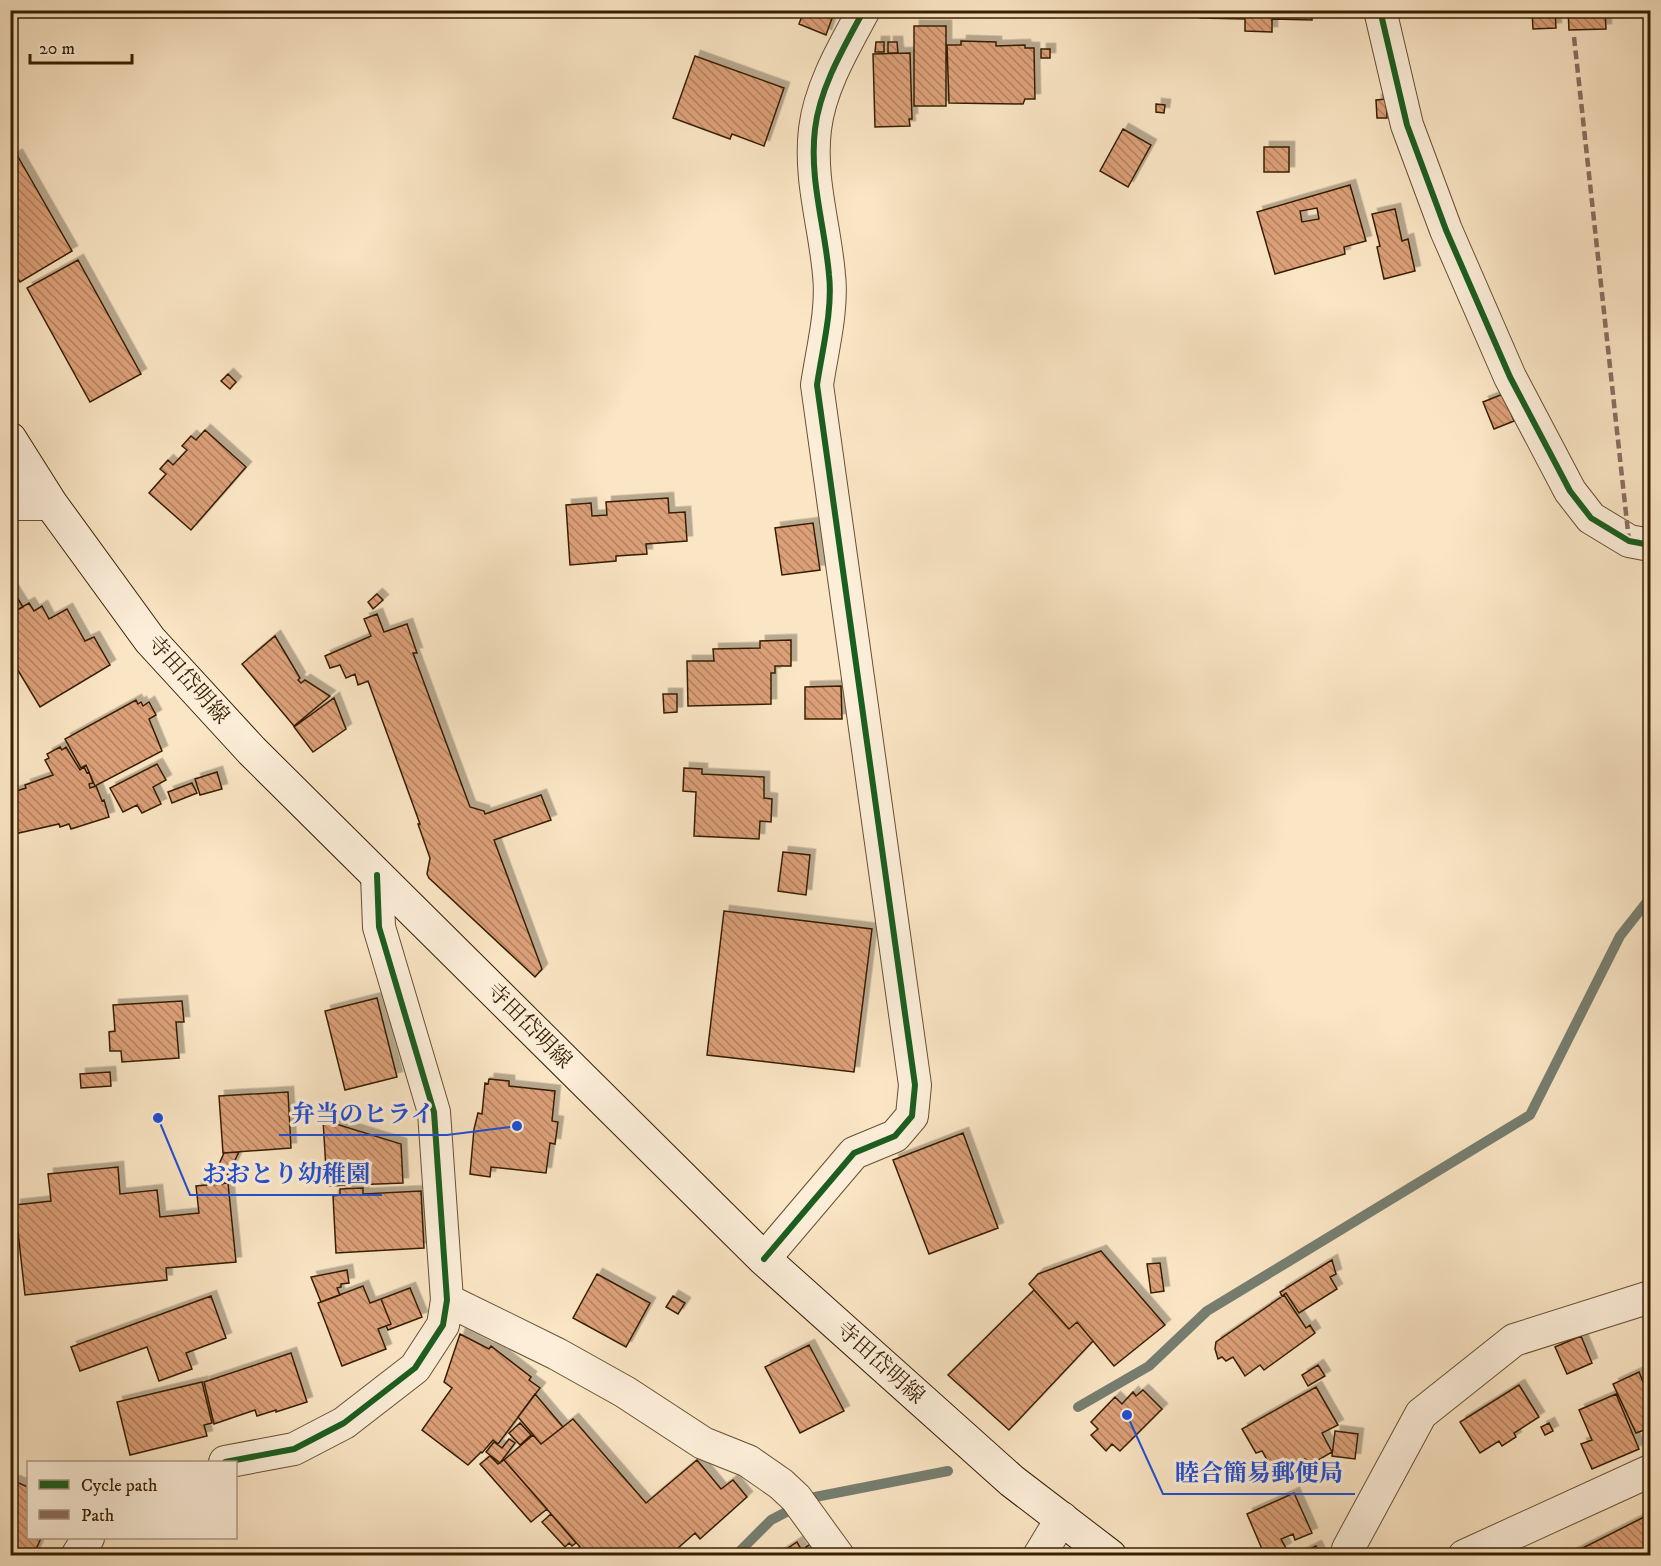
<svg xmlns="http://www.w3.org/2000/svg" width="1661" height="1566" font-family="'IM FELL DW Pica','Noto Serif JP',serif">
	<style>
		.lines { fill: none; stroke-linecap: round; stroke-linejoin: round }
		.stream { stroke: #767e70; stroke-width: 10 }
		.building { fill: url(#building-back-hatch); stroke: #371f00; stroke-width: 1.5; fill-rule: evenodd; filter: url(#shadow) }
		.street-casing { stroke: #685031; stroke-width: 34 }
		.secondary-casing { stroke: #371f00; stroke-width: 35 }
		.street { stroke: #fceed9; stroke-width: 32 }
		.secondary { stroke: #fceed9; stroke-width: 33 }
		.quiet { stroke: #8d6e63; stroke-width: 4.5; stroke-dasharray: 9 4.5; stroke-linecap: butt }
		.cycleway-casing { stroke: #fceed9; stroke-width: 10 }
		.cycleway { stroke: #1b5e20; stroke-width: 6 }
		.labels { text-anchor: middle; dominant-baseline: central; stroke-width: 6; stroke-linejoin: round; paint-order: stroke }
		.street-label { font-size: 22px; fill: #371f00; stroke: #fceed9 }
		.leader { fill: none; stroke: #1d4ed8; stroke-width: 2 }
		.callout-dot { fill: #1d4ed8; stroke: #fceed9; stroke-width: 2 }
		.callout-label { font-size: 24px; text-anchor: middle; font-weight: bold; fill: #1d4ed8; stroke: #fceed9; stroke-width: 6; stroke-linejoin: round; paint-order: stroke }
	</style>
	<defs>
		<pattern id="building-back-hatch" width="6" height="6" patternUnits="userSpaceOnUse" patternTransform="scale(1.5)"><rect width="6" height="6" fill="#dca079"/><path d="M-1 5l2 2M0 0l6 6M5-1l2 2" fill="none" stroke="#b38261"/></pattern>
		<filter id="shadow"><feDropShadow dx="5.5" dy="-5.5" stdDeviation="0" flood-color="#0004"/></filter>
	</defs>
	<rect width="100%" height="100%" fill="#fae5c4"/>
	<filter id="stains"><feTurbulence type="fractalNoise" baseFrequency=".00333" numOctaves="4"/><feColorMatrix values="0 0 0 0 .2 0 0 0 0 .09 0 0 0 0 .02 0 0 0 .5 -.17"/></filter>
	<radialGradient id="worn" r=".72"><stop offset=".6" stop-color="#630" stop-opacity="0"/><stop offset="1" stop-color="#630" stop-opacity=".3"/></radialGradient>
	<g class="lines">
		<path class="stream" d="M1078,1407L1149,1366L1207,1311L1530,1115L1620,936L1650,898
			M735,1556L771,1520L815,1497L948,1471"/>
	</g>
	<path class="building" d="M804,10H835L826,35L799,24Z
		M1200,10H1312V20L1272,19V32L1245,31V19L1200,18Z
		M1555,10L1556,28L1533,29L1532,11Z
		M1568,10H1605L1606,29L1569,30Z
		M914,26H946V106H914Z
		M961,41L996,42V46L1025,45V48H1034L1035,99H1025L1023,104L949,103L947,45H961Z
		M876,42H884V52H875Z
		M888,42H897L898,53H888Z
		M1041,49H1050V58H1041Z
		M910,53L912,119H909L910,126L875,127L873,54Z
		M695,56L784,88L764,146L732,134L730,139L673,118Z
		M1386,99L1387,118H1377L1376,100Z
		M1156,104L1165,105L1164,113L1156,112Z
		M1123,129L1151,145L1128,187L1100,171Z
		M1264,147H1289V172H1264Z
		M17,155L72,251L20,282L10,266V158Z
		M1350,185L1366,241L1344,247L1345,254L1275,274L1257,212ZM1317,208L1319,219L1302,222L1300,211Z
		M1395,209L1402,241L1408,239L1415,271L1384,279L1377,247L1380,246L1372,214Z
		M78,260L141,374L90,402L27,288Z
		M228,374L236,382L230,389L221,381Z
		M1503,394L1514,421L1494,429L1483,402Z
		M205,430L246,467L191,530L149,493L166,474L160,469L168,460L173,465L187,450L182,446L191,436L196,440Z
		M668,498L669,513L685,512L687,541L646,544L647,554L616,556V561L570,565L566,505L591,503L592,516L607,515L606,502Z
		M813,523L820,570L782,575L775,528Z
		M10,586L23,607L10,614Z
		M377,594L383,600L373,609L368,602Z
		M29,603L34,611L42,606L49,619L67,609L85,641L94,637L110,665L40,707L10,657V614Z
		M377,614L384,632L407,624L417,653H413L470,807L484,811L485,814L541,795L551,820L494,840L542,969L535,977L429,878L427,874L430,858L418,824H420L368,681L358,685L355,674L346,678L340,665L330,668L325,656L371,636L364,619Z
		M275,636L300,678L298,680L301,683L305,680L330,696L294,726L242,664Z
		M791,640V666H775V673H771V704L688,706L687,661H714L713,649L760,648V641Z
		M841,686L842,719H805V687Z
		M663,694H677V712L664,713Z
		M334,698L346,729L313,752L294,727Z
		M136,700L138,704L141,702L143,706L149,702L156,715L149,719L162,751L95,786L86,765L81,768L65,739Z
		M60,747L62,750L66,747L80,770L84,767L87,773L89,772L93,783L89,784L90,788L96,786L102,801L104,800L109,817L71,829L69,824L60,827L59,824L10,835V816L16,815L10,793L26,788L25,785L53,775L45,760L49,758L47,754Z
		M157,764L166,780L153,787L161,804L142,813L137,805L123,812L110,788Z
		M684,768L702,769V774L764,777V798L772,799L771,822L760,821L759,839L694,836L696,792L683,791Z
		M217,772L222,789L200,795L195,779Z
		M192,783L197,793L172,803L168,792Z
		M783,852L810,855L806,895L778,891Z
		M724,911L872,929L854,1072L707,1055Z
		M377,998L397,1077L345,1090L325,1011Z
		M182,1001L184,1022H176L179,1058L122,1062L121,1051H110L109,1032L115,1031L113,1005Z
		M110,1072L111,1086L81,1088L80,1074Z
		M489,1079L509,1081V1086L555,1091L552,1121L558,1122L555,1144L550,1143L546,1173L491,1167L490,1177L470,1174L474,1129L478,1113L482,1114L485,1083L488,1084Z
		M288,1092L291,1148L223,1153L219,1096Z
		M323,1120L401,1144L403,1183L327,1186Z
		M963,1133L998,1228L929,1254L893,1160Z
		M239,1152L223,1184L210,1185L224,1153Z
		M118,1167L120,1194L157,1190L160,1217L199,1213L196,1186L228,1183L236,1262L166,1268L167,1280L25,1295L15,1205L51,1201L48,1174Z
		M363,1188V1194L421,1191L424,1248L336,1253L333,1196L340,1195V1189Z
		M1101,1251L1165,1325L1114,1366L1077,1322L1069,1329L1029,1284L1038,1274Z
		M1332,1260L1336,1274L1330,1277L1337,1289L1299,1313L1286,1293L1282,1296L1280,1292Z
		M1160,1263L1164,1291L1151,1293L1147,1264Z
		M347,1270L349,1283L341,1284V1287L337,1288L340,1295L321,1302L311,1277Z
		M597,1274L650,1303L626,1347L573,1318Z
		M363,1286L370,1303L381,1299L391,1324L378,1329L386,1349L342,1366L318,1303Z
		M410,1288L422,1317L388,1330L386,1326L391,1324L381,1299Z
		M1034,1290L1069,1329L1077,1322L1093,1341L1009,1430L948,1375Z
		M1284,1295L1306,1328L1310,1325L1315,1333L1264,1370L1260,1365L1245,1376L1233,1357L1226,1361L1222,1357L1218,1359L1215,1349L1216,1342Z
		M211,1296L226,1338L186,1353L192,1369L159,1381L147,1347L80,1371L71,1347Z
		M673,1296L685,1303L678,1314L666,1307Z
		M460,1334L489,1349L491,1346L531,1377L529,1380L540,1388L498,1444L493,1440L482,1453L481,1452L468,1465L422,1430L452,1388L444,1382Z
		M1581,1336L1592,1363L1567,1374L1555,1347Z
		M809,1345L844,1411L800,1433L765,1367Z
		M291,1353L307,1402L276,1412V1410L257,1416L255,1410L214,1424L204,1382Z
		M1318,1365L1325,1376L1308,1386L1302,1375Z
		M1639,1372L1650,1398V1428L1636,1433L1613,1384Z
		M202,1382L212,1423L204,1425L207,1436L130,1455L117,1402Z
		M1519,1385L1539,1417L1514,1433L1516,1437L1502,1446L1499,1441L1480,1453L1460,1422Z
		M1316,1387L1338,1425L1322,1433L1332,1452L1310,1465L1305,1459L1276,1476L1262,1451L1256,1453L1242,1429Z
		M1143,1390L1162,1409L1120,1451L1112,1444L1106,1451L1091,1435L1098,1429L1091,1422L1115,1397L1122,1404L1133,1392L1136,1396Z
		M535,1394L563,1427L541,1444L518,1417Z
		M1616,1394L1639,1449L1592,1469L1581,1444L1592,1440L1579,1410Z
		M573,1419L646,1503L697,1460L721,1489L733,1480L747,1497L700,1539L695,1533L669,1556H570L580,1547L504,1460L533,1435L541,1444Z
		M520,1423L531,1435L520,1445L509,1433Z
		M1549,1423L1553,1431L1545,1435L1541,1427Z
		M1335,1431L1358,1434L1355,1459L1332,1456Z
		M509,1439L515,1443L500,1463L486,1452L494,1442L502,1448Z
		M490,1456L498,1464L504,1460L547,1509L531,1522L480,1464Z
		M14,1481L28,1487V1538H41L33,1556H10V1488Z
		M1294,1493L1312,1533L1295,1540L1293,1534L1281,1539L1286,1548L1271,1556H1265L1247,1514Z
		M551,1514L576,1543L572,1546L569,1543L565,1547L542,1522Z
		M1650,1514V1556H1567Z
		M815,1541L821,1552L816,1556H811L806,1547Z
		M797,1542L805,1556H776Z
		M1316,1546L1321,1556H1296Z"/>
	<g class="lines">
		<defs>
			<path id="street" d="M1380,10L1407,125L1446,230L1510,377L1570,491L1591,518L1629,541L1650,545
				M10,494L18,504H51
				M764,1259L854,1153L895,1136L912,1116L915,1085L817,385C822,351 833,309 829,275C825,226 809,180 815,129C820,87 844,47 864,10
				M447,1300L557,1354L625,1392L703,1443L748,1461L781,1484L796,1498L838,1556
				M225,1462L294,1449L344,1423L415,1368L443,1325L447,1300L434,1112L379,927L377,875
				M77,1556L88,1538
				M1039,1556L1062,1518
				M1347,1556L1348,1549L1421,1414L1514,1340L1650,1297
				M1464,1556L1650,1471"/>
			<path id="secondary" d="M10,439L51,504L150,640L252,751L764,1259L1012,1481L1110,1556"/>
		</defs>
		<use href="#street" class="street-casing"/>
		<use href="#secondary" class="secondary-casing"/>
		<use href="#street" class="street"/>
		<use href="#secondary" class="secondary"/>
		<path class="quiet" d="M1574,37L1629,541"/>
		<defs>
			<path id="cycleway" d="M1380,10L1407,125L1446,230L1510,377L1570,491L1591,518L1629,541L1650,545
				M764,1259L854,1153L895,1136L912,1116L915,1085L817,385C822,351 833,309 829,275C825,226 809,180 815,129C820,87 844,47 864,10
				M225,1462L294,1449L344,1423L415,1368L443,1325L447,1300L434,1112L379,927L377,875"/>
		</defs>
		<use href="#cycleway" class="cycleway-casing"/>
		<use href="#cycleway" class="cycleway"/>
	</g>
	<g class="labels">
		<g class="street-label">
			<text transform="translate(188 680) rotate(48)">寺田岱明線</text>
			<text transform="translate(529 1026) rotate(45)">寺田岱明線</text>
			<text transform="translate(880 1363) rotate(42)">寺田岱明線</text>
		</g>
	</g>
	<path class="leader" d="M517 1126L447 1135H279M158 1118L190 1195H382M1127 1415L1163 1494H1355"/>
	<g class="callout-dot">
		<circle cx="517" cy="1126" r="6"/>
		<circle cx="158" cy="1118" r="6"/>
		<circle cx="1127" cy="1415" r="6"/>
	</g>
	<g class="callout-label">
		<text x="363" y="1122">弁当のヒライ</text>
		<text x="286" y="1182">おおとり幼稚園</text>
		<text x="1259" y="1481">睦合簡易郵便局</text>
	</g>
	<rect width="1661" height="1566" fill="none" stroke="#fae5c4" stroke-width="36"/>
	<rect x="12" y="12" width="1637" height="1542" fill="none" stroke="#371f00" stroke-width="3"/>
	<rect x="18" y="18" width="1625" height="1530" fill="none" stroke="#371f00" stroke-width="1.5"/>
	<rect x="27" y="1461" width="210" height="78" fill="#fceed9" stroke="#ad9b82" stroke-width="1.5"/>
	<rect x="39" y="1480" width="30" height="9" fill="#1b5e20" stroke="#ad9b82" stroke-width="1.5"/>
	<text x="81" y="1491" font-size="18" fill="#371f00">Cycle path</text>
	<rect x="39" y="1510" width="30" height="9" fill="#8d6e63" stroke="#ad9b82" stroke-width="1.5"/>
	<text x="81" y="1521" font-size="18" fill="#371f00">Path</text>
	<path d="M30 54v9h102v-9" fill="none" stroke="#371f00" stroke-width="3"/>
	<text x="39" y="54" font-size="18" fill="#371f00" stroke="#fceed9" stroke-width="4.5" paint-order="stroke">20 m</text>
	<rect width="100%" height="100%" filter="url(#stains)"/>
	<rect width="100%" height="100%" fill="url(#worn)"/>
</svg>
